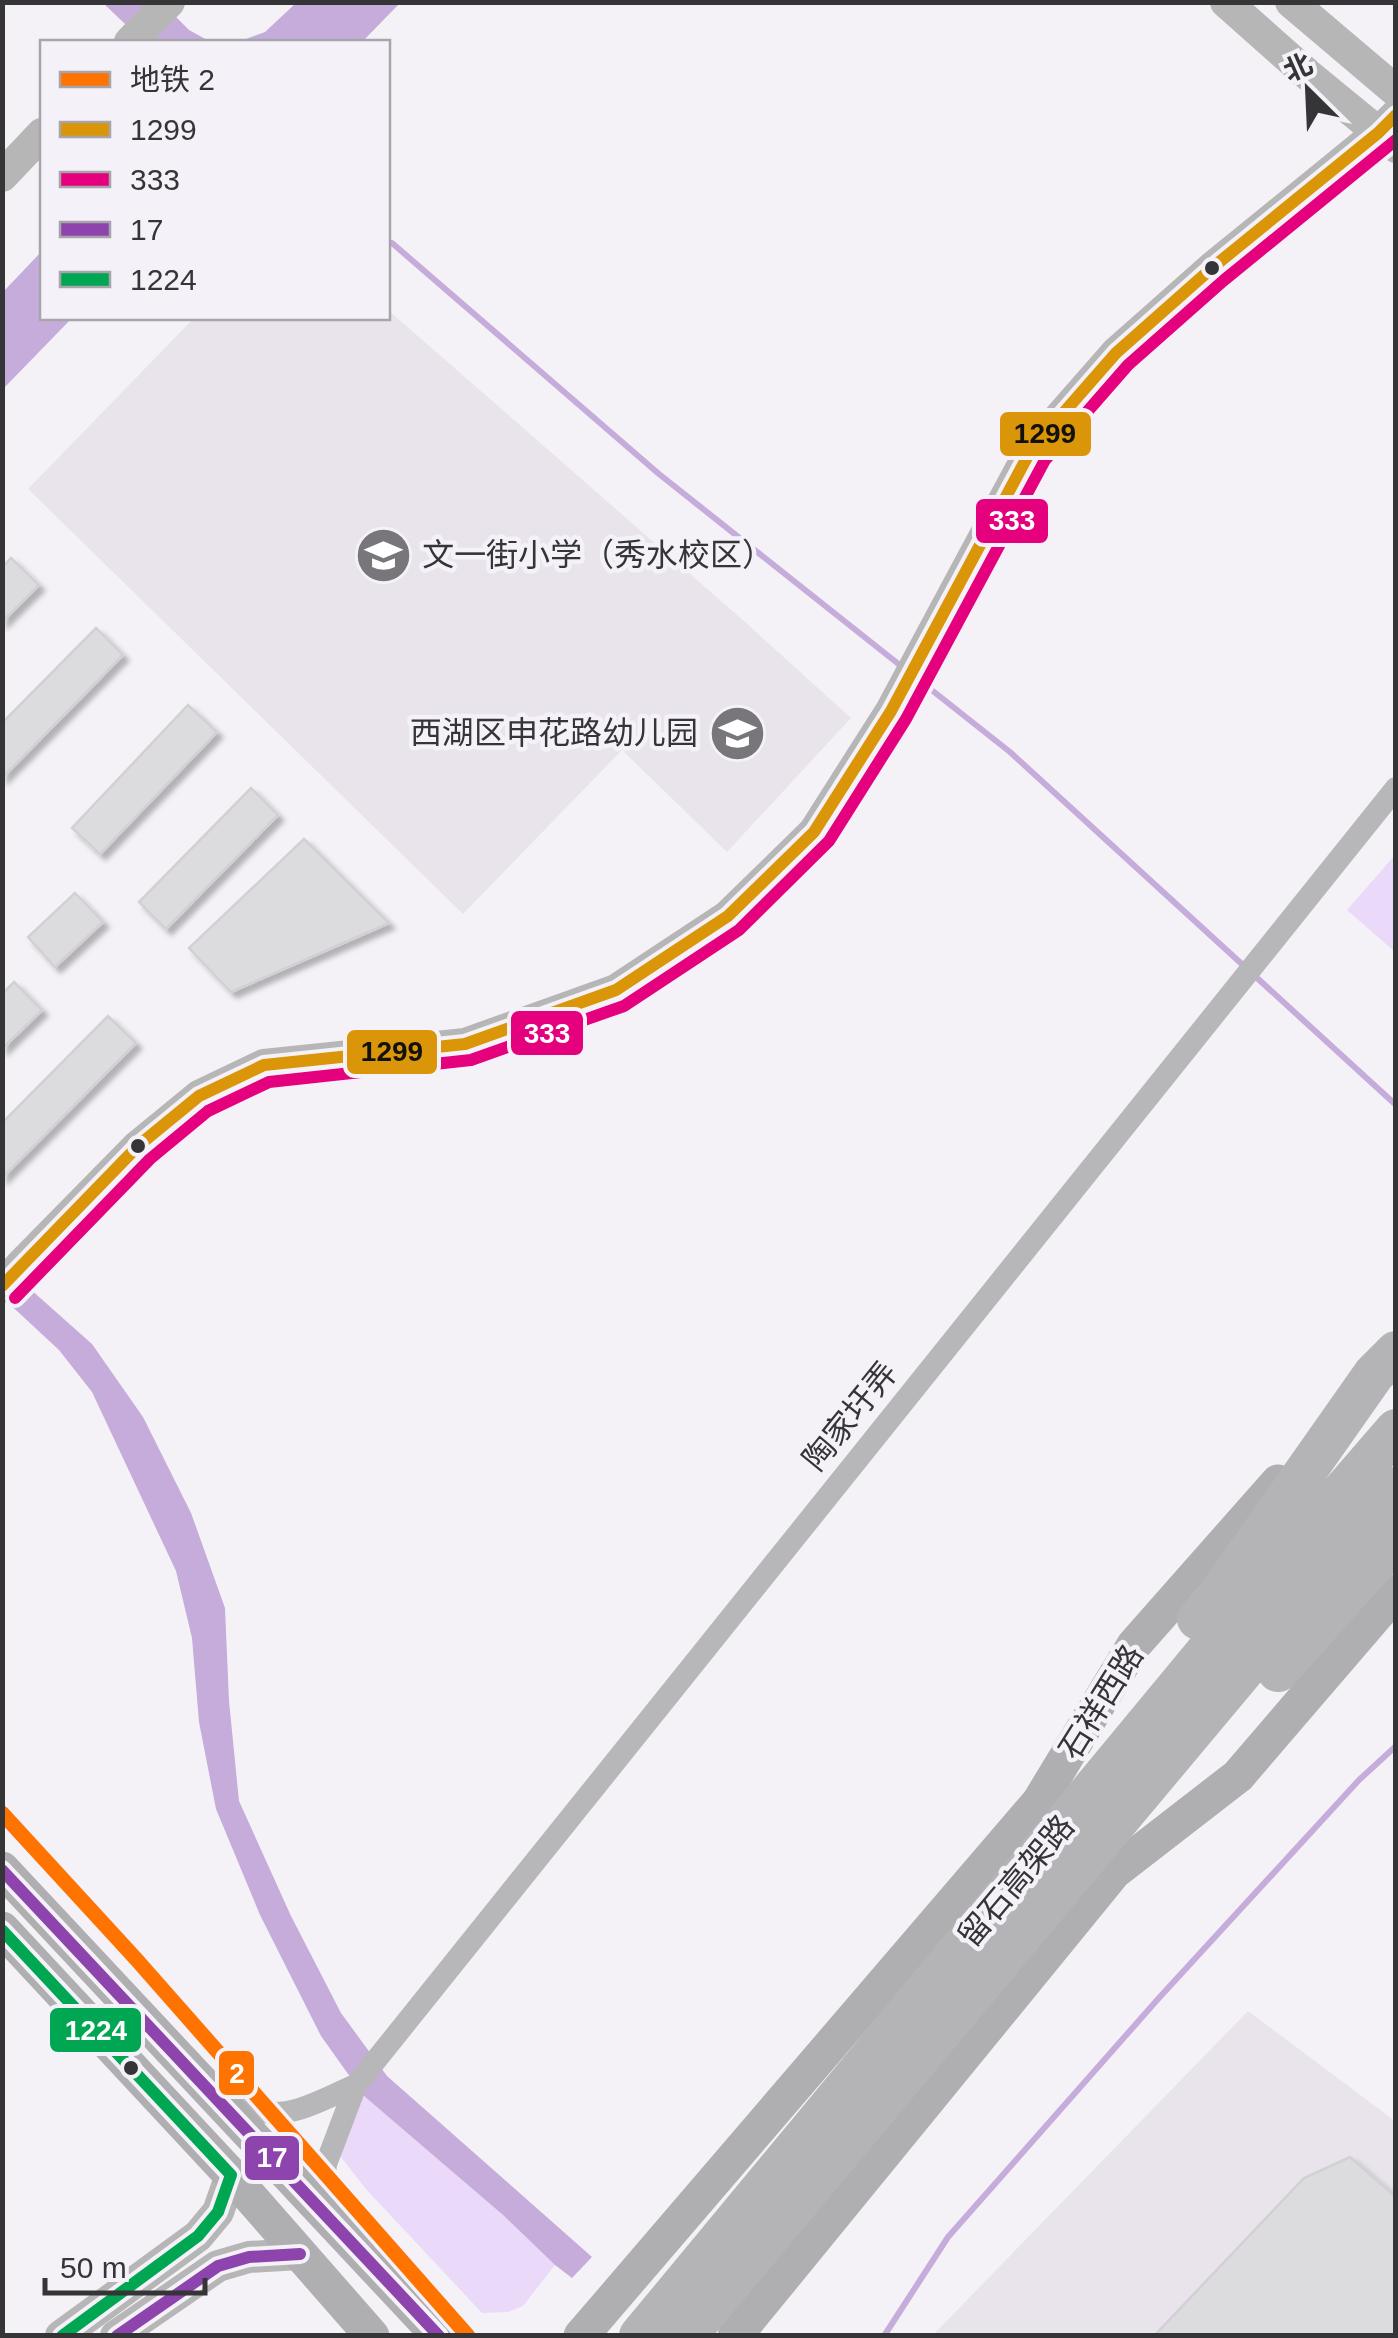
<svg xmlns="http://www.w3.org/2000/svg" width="1398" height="2338" font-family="Arial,'Noto Sans SC',sans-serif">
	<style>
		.built { fill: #e9e3ec }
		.green { fill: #ead9f9 }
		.water { fill: #c5acda }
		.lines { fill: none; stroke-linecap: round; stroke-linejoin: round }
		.stream { stroke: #c5acda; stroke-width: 6 }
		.building { fill: #dcdbde; stroke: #d2d0d4; stroke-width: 2.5; filter: url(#shadow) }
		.street { stroke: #b7b6b8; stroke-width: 22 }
		.secondary { stroke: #b6b6b7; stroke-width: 32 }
		.primary { stroke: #afaeb1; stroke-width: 35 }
		.highway { stroke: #b4b3b6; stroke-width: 42 }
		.bus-1-casing { stroke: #f4f1f8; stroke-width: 20 }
		.bus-2-casing { stroke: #f4f1f8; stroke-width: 20 }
		.bus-3-casing { stroke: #f4f1f8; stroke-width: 20 }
		.bus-4-casing { stroke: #f4f1f8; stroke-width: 20 }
		.bus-1 { stroke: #da9508; stroke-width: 12 }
		.bus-2 { stroke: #e5007d; stroke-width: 12 }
		.bus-3 { stroke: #8e44ad; stroke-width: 12 }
		.bus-4 { stroke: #00a651; stroke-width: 12 }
		.metro-1-casing { stroke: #f4f1f8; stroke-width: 22 }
		.metro-1 { stroke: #ff7300; stroke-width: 15 }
		.bus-dot { fill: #353436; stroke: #f4f1f8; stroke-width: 4 }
		.labels { text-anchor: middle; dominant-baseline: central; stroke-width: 9; stroke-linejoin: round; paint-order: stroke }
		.poi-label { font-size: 32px; fill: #353436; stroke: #f4f1f8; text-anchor: start }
		.street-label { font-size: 32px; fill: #353436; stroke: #f4f1f8 }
		.line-badge { stroke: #f4f1f8; stroke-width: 4 }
		.badge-label { font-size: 28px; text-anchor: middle; font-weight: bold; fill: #fff }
		.pale-badge-label { font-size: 28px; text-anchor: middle; font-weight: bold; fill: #111 }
	</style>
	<defs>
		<filter id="shadow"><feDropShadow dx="5.5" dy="5.5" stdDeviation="2.5" flood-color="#0004"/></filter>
	</defs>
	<rect width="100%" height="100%" fill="#f4f2f7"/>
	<path class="built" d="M388,310L745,622L851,718L727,852L622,750L463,914L28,489L194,318H388Z
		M1248,2011L1395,2121V2335L932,2336Z"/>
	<path class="green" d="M1395,855L1396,952H1395L1347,910Z
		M363,2094L503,2215L555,2265L523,2306L508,2312L482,2313L365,2188L341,2157L343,2126Z"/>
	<path class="water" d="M103,3H162L189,30L211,42H144Z
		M296,3V2L400,3L362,42H238L265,32Z
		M42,251V318H72L3,389V292Z
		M2,1264L92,1344L143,1417L191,1513L225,1608L229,1701L239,1801L291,1916L341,2013L387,2076L592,2257L572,2278L555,2265L503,2215L363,2095L321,2036L260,1915L216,1809L199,1722L192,1638L176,1571L92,1392L59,1350L3,1298Z"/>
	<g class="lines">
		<path class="stream" d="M388,244L392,243L659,474L901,666
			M919,680L1010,752L1396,1105
			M884,2336L948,2237L1158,1999L1359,1780L1396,1746"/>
	</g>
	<path class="building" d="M11,558L39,585L2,622V567Z
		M96,628L123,655L2,778V723Z
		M188,705L217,732L100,854L72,828Z
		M251,788L278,815L166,929L139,902Z
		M304,839L389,923L231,992L189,948Z
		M75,893L103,922L55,967L28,937Z
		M14,982L42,1010L2,1049V994Z
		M108,1016L136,1043L2,1178V1123Z
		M1350,2157L1396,2197V2336H1154L1304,2178Z"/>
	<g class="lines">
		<path class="street" d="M222,2099C235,2103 248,2109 262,2112C294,2118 327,2097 356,2085
			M322,2210L326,2164L356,2085L1396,788"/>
		<path class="secondary" d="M1226,2L1307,74L1396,147
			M1291,2L1396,91
			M130,42L169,2
			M2,176L42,134
			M2,1287L21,1265L138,1146L199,1096L264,1065L465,1044L616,990L728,916L814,832L891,711L1031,450L1116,353L1212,268L1378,133L1396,115
			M61,2336L198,2236L218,2212L231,2175
			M116,2336L218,2266L249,2257L300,2254"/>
		<path class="primary" d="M2,1869L439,2336
			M2,1929L231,2175L372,2336
			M581,2336L1039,1802L1134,1645L1278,1482
			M735,2336L1114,1872L1238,1776L1396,1592"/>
		<path class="highway" d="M1198,1619L1218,1596L1374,1374L1396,1352
			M1278,1671L1396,1539
			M640,2336L1262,1585L1396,1430
			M686,2336L1396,1488"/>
		<defs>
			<path id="bus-1" d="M2,1286L138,1146L199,1096L264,1065L465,1044L616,990L728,916L814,832L891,711L1031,450L1116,353L1212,268L1378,133L1396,115"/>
			<path id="bus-2" d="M15,1298L150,1159L208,1111L269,1082L471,1060L624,1006L739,930L829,841L906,719L1045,460L1128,365L1223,281L1396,140"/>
			<path id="bus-3" d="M2,1870L439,2336
				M117,2336L218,2266L249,2257L300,2254"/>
			<path id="bus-4" d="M2,1930L231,2175L218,2212L198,2236L62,2336"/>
		</defs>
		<use href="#bus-1" class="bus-1-casing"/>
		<use href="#bus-2" class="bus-2-casing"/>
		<use href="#bus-3" class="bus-3-casing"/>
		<use href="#bus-4" class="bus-4-casing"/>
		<use href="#bus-1" class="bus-1"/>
		<use href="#bus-2" class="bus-2"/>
		<use href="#bus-3" class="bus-3"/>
		<use href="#bus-4" class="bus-4"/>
		<defs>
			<path id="metro-1" d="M2,1813L136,1959L468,2336"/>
		</defs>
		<use href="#metro-1" class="metro-1-casing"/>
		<use href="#metro-1" class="metro-1"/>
	</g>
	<defs>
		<symbol id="school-disc" viewBox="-11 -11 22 22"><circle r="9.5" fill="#78767a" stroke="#f4f1f8"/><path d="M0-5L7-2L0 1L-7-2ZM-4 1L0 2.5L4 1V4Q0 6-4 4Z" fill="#fff"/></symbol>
	</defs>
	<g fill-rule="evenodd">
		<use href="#school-disc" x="352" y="524" width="63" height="63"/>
		<use href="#school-disc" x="706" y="702" width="63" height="63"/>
	</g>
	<g class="bus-dot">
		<circle cx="1212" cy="268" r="9"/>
		<circle cx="138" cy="1146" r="9"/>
		<circle cx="131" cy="2068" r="9"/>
	</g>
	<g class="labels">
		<g class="poi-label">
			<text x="422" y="555">文一街小学（秀水校区）</text>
			<text x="698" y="733" text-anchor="end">西湖区申花路幼儿园</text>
		</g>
		<g class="street-label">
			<text transform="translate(850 1416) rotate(-51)">陶家圩弄</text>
			<text transform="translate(1101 1702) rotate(-58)">石祥西路</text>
			<text transform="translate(1016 1881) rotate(-50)">留石高架路</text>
		</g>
	</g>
	<g class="line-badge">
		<rect x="998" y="410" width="95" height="48" rx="10" fill="#da9508"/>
		<rect x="974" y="497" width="76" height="48" rx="10" fill="#e5007d"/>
		<rect x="509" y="1009" width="76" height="48" rx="10" fill="#e5007d"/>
		<rect x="345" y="1028" width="94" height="48" rx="10" fill="#da9508"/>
		<rect x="48" y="2006" width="95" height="48" rx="10" fill="#00a651"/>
		<rect x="217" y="2049" width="39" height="48" rx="10" fill="#ff7300"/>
		<rect x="243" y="2134" width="58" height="48" rx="10" fill="#8e44ad"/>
	</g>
	<g class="badge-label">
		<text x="1012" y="530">333</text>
		<text x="547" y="1043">333</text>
		<text x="96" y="2040">1224</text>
		<text x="237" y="2083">2</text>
		<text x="272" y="2167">17</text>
	</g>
	<g class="pale-badge-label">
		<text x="1045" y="443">1299</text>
		<text x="392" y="1061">1299</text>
	</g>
	<rect width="1398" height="2338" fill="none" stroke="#353436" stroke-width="10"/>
	<rect x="40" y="40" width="350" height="280" fill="#f4f1f8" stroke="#a8a5aa" stroke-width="2.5"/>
	<rect x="60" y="72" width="50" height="15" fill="#ff7300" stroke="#a8a5aa" stroke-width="2.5"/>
	<text x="130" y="90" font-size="30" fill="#353436">地铁 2</text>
	<rect x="60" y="122" width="50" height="15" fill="#da9508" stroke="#a8a5aa" stroke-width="2.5"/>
	<text x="130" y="140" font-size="30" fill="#353436">1299</text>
	<rect x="60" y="172" width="50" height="15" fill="#e5007d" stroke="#a8a5aa" stroke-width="2.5"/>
	<text x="130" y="190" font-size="30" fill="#353436">333</text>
	<rect x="60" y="222" width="50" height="15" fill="#8e44ad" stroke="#a8a5aa" stroke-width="2.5"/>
	<text x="130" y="240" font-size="30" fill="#353436">17</text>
	<rect x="60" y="272" width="50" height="15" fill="#00a651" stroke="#a8a5aa" stroke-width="2.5"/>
	<text x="130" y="290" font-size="30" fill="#353436">1224</text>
	<g transform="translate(1308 90) rotate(336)" stroke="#f4f1f8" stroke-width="8" paint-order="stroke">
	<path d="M0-8L18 38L0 25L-18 38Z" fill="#353436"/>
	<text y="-15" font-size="28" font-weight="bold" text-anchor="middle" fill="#353436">北</text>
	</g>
	<path d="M45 2278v15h160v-15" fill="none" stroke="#353436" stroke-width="5"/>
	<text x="60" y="2278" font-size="30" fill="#353436" stroke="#f4f1f8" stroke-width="8" paint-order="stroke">50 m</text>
</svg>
